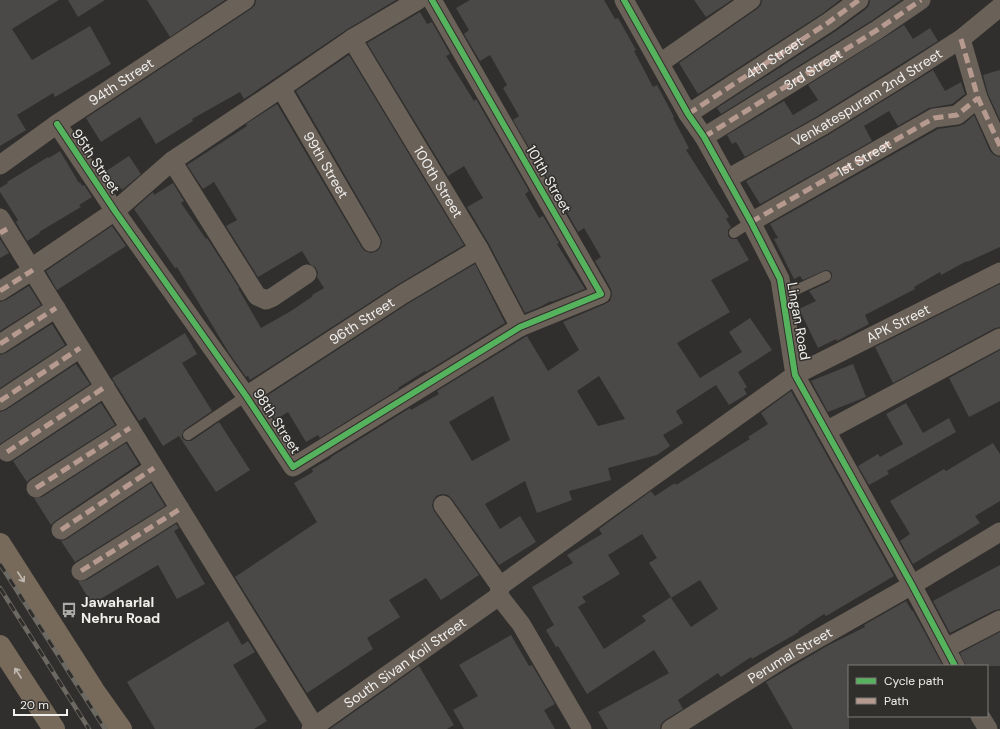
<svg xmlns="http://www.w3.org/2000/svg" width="1000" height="729" font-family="'DM Sans',sans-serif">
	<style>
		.building { fill: #4a4948; fill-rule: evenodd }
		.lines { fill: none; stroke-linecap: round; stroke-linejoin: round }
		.service { stroke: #6a6158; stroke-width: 10 }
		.minor { stroke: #6a6158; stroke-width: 19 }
		.primary { stroke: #776a5a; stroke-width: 22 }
		.rail-casing { stroke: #6c6862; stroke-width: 4.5 }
		.rail { stroke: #312f2c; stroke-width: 3; stroke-dasharray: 9; stroke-linecap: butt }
		.quiet { stroke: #b69a8f; stroke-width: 5; stroke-dasharray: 10 5; stroke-linecap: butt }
		.cycleway-casing { stroke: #312f2c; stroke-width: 8 }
		.cycleway { stroke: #56b35d; stroke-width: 6 }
		.oneway { stroke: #c0bab2 }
		.labels { text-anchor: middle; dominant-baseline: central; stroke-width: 3; stroke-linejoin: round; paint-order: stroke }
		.street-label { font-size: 14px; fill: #f0efed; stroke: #312f2c }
		.poi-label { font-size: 14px; font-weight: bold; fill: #f0efed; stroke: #312f2c; text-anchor: start }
	</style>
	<rect width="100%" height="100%" fill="#302f2d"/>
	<path class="building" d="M0,0H59L12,29L32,60L90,26L111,64L55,97L53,93L17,115L26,130L0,146Z
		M68,0H105L78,17Z
		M147,0H225L170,37Z
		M256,0H396L346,30L244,99L240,92L192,119L193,121L156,144L140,117L101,142L86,118L251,9L255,5Z
		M470,0H604L615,19L618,18L636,50L634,51L653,87L657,85L674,117L673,118L689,148L686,150L729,217L726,219L731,227L728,230V236L731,239H737L749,260L711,280L730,312L677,343L700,378L742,352L729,332L750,318L772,350L738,372L747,387L744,389L747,394L729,405L716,385L676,411L683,423L663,435L670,446L657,455L608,468L611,480L569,491L572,500L537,513L525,481L485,504L500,529L520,516L536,542L499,565L452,499L448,495L442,494L436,496L433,501L432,506L434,511L479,575L441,600L426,578L389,600L400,617L367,638L373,649L307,693L235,577L317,522L294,483L313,472L312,469L331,458V457L410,408L411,410L439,394L437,391L525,337L527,336L548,371L579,350L563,322L605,304L610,301L612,295L611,289L595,261L601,257L584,228L578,232L563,205L565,204L550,179L548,180L513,120L519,116L503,88L507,85L490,55L480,61L464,34L469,30L456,8ZM599,376L625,419L598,426L577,391ZM493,396L510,440L472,461L449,422Z
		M694,0H732L706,17Z
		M762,0H840L823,13L698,94L679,63L757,9L761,5Z
		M870,0H901L871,21L721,114L717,108L836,31L866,9L869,5Z
		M420,12L427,24L432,22L450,54L446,56L474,101L476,99L529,191L525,194L539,218L543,216L559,243L557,244L585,289L551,302V301L540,307L525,313L489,244L467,207L483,198L464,166L448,176L367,43Z
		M904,25L913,39L930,28L938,41L816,117L745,157L736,142L732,144L727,135L784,101L793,115L818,100L808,85Z
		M349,55L464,245L397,285L250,380L248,376L246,377L229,353L177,267L175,268L134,209L153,192L154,195L173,183L184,201L181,203L206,239L207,238L239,288H238L261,328L291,311L313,296L312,295L324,288L317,277L318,273L316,268L310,264L302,251L258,277L226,226L237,220L214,182L203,189L187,165L247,126L246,124L277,104L362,248L365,251L371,253L377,251L380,248L382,242L380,236L296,91Z
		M933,70L945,91L961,82L965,94L952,104L929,108L898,126L889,111L864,126L872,141L760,204L746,181L828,135Z
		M1000,70V120L988,94L983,75Z
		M974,115L990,151L994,155L1000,157V247L967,262V261L941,275L940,272L914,287L915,289L865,315L869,324L837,341L836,339L818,348L799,309L816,301L809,291L829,282L832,277V274L830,271L826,270L803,280L800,276L794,279L774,239L778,238L770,224L938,129L959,126L964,124Z
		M60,151L79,183L80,182L82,186L84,185L92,197L79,205L81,207L39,232L40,233L27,241L16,222L18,220L0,192V188L8,183L7,182L48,157L49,158Z
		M129,156L141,174L122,190L121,188L116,192L103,173Z
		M112,226L126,246L57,290L46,271Z
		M0,239L9,253L0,258Z
		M475,264L505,323L426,372L425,371L398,388L399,389L320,438L318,435L306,442L288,412L275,420L262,399L409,303Z
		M1000,284V327L995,328L893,383L875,347Z
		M29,286L41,305L0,331V302L6,300Z
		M52,324L65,345L0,388V355L6,353Z
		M185,333L197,354L182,363L212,411L184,430L182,435V438L186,441H191L219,422L250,470L216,492L179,436L163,446L145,417L139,421L112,378Z
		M1000,350V401L969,417L949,378Z
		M76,364L90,384L0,444V412L6,410Z
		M853,364L866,397L828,412L811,381Z
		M791,391L894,576L826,616L824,614L798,631L799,632L752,659L751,657L721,677L718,673L678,700L683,709L665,720L661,724L660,729H608L598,712L669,673L654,650L587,694L558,646L556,647L546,630L554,625L532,587L573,563L567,555L602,534L599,529L651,491L655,496L675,483L676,485L750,439L748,437L768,424L761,413ZM642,534L657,558L649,563L671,597L642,616L646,621L604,649L578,607L586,602L582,597L620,574L608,555ZM700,580L718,609L691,627L671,598Z
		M101,403L115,425L30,479L27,482L13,461Z
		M906,403L923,433L949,418L956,432L887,471L889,474L869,485L858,466L878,454L880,457L903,444L886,414Z
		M126,443L139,464L55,521L51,525L34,498L42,497Z
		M993,443L1000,454V501L975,516L980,523L913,564L900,541L910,534L890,501L944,469L946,471Z
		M151,483L165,506L75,562L61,541L67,539Z
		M176,524L179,528L174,531L205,584L177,599L158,565L92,604L78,581L87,580Z
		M1000,565V609L995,610L950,633L933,601Z
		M906,601L912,611H913L943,666H849V729H793L766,682L827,646L865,627L864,625Z
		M228,621L242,645L248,641L255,652L233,665L267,721L254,729H155L127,682Z
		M1000,632V666H966L960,653Z
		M511,635L529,666L532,665L555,704L544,710L555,729H464L453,710L478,696L459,665Z
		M419,666L454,725L447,729H330Z"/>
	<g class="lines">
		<path class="service" d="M734,233L751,222
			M783,296L826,276
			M188,435L246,396"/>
		<g class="minor">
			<path d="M624,0L688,114L704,137L751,222L780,279L795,375L912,585L955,666"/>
			<path id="s1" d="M352,39L479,249L520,327"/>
			<path d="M961,39L978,98L1000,146"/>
			<path d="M660,63L751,0"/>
			<path id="s2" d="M281,88L371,242"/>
			<path d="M688,114L829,22L859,0"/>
			<path d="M57,124L115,211L246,396L293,467L520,327L601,294L432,0"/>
			<path d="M704,137L877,30L921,0"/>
			<path d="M172,161L257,296L266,300L273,297L307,274"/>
			<path id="s3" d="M0,165L57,124L245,0"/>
			<path id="s4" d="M727,179L822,126L903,76L961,39L1000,7"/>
			<path d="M0,218L316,729"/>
			<path id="s5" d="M751,222L934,118L957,115L978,98"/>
			<path d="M31,268L115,211L172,161L281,88L352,39L418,0"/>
			<path d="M0,291L33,270"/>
			<path d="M0,344L56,308"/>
			<path id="s6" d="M246,396L403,294L479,249"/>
			<path d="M0,401L80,348"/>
			<path d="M826,431L1000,338"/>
			<path d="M7,452L105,387"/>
			<path d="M36,488L130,428"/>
			<path d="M443,505L500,586"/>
			<path d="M61,530L154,468"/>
			<path d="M81,571L180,509"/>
			<path id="s7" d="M499,596L500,586L795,375L1000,272"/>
			<path d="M499,596L521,624L582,729"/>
			<path d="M946,648L1000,620"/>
			<path d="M980,716L988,729"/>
			<path id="s8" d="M311,729L499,596"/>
			<path id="s9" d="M671,729L787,656L912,585L1000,532"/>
		</g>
		<path class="primary" d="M0,544L94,691L121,729
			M0,646L54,729"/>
		<defs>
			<path id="rail" d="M0,564L105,729
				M0,588L89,729"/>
		</defs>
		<use href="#rail" class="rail-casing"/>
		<use href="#rail" class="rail"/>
		<g class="quiet">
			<path d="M961,39L978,98L1000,146"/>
			<path id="s10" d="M688,114L829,22L859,0"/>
			<path id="s11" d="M704,137L877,30L921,0"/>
			<path d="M751,222L934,118L957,115L978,98"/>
			<path d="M0,233L7,229"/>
			<path d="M0,291L33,270"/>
			<path d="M0,344L56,308"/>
			<path d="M0,401L80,348"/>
			<path d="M7,452L105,387"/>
			<path d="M36,488L130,428"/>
			<path d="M61,530L154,468"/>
			<path d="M81,571L180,509"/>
		</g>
		<defs>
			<path id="cycleway" d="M624,0L688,114L704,137L751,222L780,279L795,375L912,585L955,666
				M57,124L115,211L246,396L293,467L520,327L601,294L432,0"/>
		</defs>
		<use href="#cycleway" class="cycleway-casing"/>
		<use href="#cycleway" class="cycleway"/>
	</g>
	<defs><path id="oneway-shaft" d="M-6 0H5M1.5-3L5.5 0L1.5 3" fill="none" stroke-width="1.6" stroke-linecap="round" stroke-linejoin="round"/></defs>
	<g class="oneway">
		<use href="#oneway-shaft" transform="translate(21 577) rotate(57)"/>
		<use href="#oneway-shaft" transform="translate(18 673) rotate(-123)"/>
	</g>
	<defs>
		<symbol id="bus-bare" viewBox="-9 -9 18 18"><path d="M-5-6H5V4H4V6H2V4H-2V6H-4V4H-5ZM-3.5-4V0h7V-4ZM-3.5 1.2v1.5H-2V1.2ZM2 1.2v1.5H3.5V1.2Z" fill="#adacaa" stroke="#312f2c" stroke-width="2.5" paint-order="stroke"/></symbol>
	</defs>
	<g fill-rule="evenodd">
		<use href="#bus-bare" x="58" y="599" width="22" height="22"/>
	</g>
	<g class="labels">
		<g class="street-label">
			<text stroke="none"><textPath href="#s10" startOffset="103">4th Street</textPath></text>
			<text stroke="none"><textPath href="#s11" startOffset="128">3rd Street</textPath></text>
			<text stroke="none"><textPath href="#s3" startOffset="147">94th Street</textPath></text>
			<text stroke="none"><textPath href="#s4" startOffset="162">Venkatespuram 2nd Street</textPath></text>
			<text stroke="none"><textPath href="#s5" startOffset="130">1st Street</textPath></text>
			<text transform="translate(96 161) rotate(56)">95th Street</text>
			<text stroke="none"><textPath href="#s2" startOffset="89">99th Street</textPath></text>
			<text transform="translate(549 179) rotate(60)">101th Street</text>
			<text stroke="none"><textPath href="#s1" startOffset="167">100th Street</textPath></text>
			<text stroke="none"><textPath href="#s6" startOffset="138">96th Street</textPath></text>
			<text transform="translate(799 321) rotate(80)">Lingan Road</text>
			<text stroke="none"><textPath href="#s7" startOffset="488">APK Street</textPath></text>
			<text transform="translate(277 421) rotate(57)">98th Street</text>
			<text stroke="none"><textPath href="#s9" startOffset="140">Perumal Street</textPath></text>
			<text stroke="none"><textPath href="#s8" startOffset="115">South Sivan Koil Street</textPath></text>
		</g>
		<g class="poi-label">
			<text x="81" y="602">Jawaharlal<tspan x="81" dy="16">Nehru Road</tspan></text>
		</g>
	</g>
	<rect x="848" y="665" width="140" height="52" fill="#312f2c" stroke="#7d7c79"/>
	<rect x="856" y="678" width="20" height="6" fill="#56b35d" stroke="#7d7c79"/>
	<text x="884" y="685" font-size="12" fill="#f0efed">Cycle path</text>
	<rect x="856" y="698" width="20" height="6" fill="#b69a8f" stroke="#7d7c79"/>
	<text x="884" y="705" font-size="12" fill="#f0efed">Path</text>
	<path d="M14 709v6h53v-6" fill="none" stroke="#f0efed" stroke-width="2"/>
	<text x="20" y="709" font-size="12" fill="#f0efed" stroke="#312f2c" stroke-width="3" paint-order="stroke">20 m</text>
</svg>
